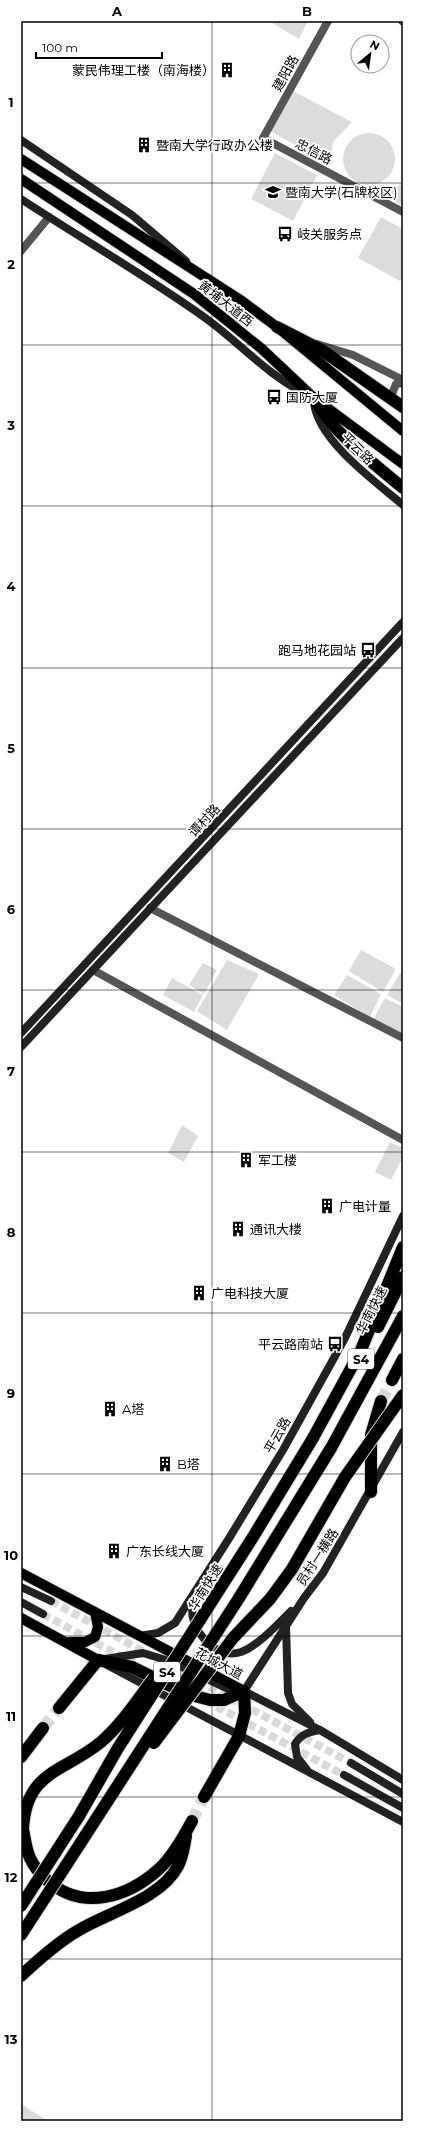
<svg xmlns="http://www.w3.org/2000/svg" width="424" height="2142" font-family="Montserrat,'Noto Sans SC',sans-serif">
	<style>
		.green { fill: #dcdcdc }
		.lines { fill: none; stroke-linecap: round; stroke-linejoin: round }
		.secondary-tunnel { stroke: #d9d9d9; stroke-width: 8; stroke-dasharray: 8 4; stroke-linecap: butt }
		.highway-tunnel { stroke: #d9d9d9; stroke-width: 12; stroke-dasharray: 12 6; stroke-linecap: butt }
		.primary-casing { stroke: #dbdbdb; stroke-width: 12 }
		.highway-casing { stroke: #dbdbdb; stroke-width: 14 }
		.street { stroke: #555; stroke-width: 8 }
		.secondary { stroke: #222; stroke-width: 8 }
		.primary { stroke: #000; stroke-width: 10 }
		.highway { stroke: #000; stroke-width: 12 }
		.highway-bridge-casing { stroke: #dbdbdb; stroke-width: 14; stroke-linecap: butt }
		.highway-bridge { stroke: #000; stroke-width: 12 }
		.grid { fill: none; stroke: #000; stroke-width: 1; stroke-opacity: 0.55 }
		.labels { text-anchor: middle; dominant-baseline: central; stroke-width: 3.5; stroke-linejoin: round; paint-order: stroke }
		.shield { fill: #fff; stroke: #4c4c4c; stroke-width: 1 }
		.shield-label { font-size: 12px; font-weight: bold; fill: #000 }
		.poi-label { font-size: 13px; fill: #000; stroke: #fff; text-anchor: start }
		.street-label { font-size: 13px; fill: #000; stroke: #fff }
		.neatline { fill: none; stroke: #000; stroke-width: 1.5 }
		.grid-label { font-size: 13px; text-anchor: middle; font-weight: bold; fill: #000 }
	</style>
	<rect width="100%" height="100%" fill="#fff"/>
	<path class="green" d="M269,21H308L299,39Z
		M293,91L352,122L333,142L330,164L270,131Z
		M343 159a26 26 0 1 1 52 0a26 26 0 1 1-52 0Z
		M275,153L317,175L293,221L251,199Z
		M403,183V206L383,195Z
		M381,217L403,229V277L400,281L358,258Z
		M361,950L396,969L383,992L349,971Z
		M227,960L259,974L227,1030L197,1011Z
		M203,963L217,970L204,994L189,985Z
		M400,973L403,975V1004L387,995Z
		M347,975L381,994L370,1017L334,995Z
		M172,978L203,995L194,1012L163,995Z
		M385,998L403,1007V1036L373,1020Z
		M182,1125L198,1136L184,1162L168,1153Z
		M390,1142L403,1148V1157L391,1180L375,1172Z
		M21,2104L48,2121H21Z"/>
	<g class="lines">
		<path class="secondary-tunnel" d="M51,1601L150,1655
			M43,1614L137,1665
			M167,1664L351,1763
			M206,1701L344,1775"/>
		<path class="highway-tunnel" d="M381,1401L392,1380
			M43,1728L59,1708
			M192,1821L204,1797"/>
		<defs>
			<path id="primary" d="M21,159L242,301L277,327L403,431
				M21,179L194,294L262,349L314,398L403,464
				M21,1573L244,1691
				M21,1618L98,1660
				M70,1642H85L95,1637L98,1627L95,1612"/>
			<path id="highway" d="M277,327L320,349L403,407
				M314,398C332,432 373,463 403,488
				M378,1327L403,1277
				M392,1380L403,1359
				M313,1438L361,1350L403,1247
				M331,1448L403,1316
				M371,1492V1435L381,1401
				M59,1708L98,1660L132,1667L187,1694L210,1700H224L244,1691L245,1713L239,1736L204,1797
				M21,1757L43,1728
				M23,1829C25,1839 26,1849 30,1858C34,1867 42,1876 49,1882C84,1911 128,1897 159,1869C173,1856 183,1838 192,1821
				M21,1976C39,1959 58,1942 79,1930C109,1912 161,1899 178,1866C183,1857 184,1846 186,1836"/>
		</defs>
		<use href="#primary" class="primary-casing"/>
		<use href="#highway" class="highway-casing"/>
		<path class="street" d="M328,21L263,138L403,212
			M402,21L403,22
			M21,251L49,217
			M317,344L353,355L403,380
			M393,400L392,394L396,384L403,383
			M150,908L403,1038
			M93,970L403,1140"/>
		<path class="secondary" d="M21,140L132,215L186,261
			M21,199C82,239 145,275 204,317C239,342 267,375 306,394
			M314,402C317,440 376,482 403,505
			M21,1033L403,622
			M21,1047L403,638
			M21,1587L51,1601
			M194,1596C193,1604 191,1611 193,1618C198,1638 219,1659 241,1652C258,1646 278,1624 291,1611
			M21,1602L43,1614
			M286,1626L288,1693L292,1704L310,1722
			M139,1636L158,1633L175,1623L228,1540L283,1450L345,1338L403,1216
			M105,1659L143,1653L169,1661L228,1689L244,1691L320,1730L403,1780
			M107,1665L403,1822
			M244,1691L304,1598L323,1573L403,1432
			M351,1763L403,1794
			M307,1770L297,1757L295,1744C301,1734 309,1732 320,1730
			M344,1775L403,1808"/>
		<use href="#primary" class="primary"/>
		<use href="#highway" class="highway"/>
		<defs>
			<path id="highway-bridge" d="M154,1743L233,1638L270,1599L292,1569L345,1477L403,1395
				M23,1829C26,1770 65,1772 101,1742C122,1724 137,1700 154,1678
				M21,1906L79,1816L118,1748L253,1537L313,1438
				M21,1935L239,1598L331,1448"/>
		</defs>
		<use href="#highway-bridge" class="highway-bridge-casing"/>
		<use href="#highway-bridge" class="highway-bridge"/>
	</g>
	<path class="grid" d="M212,21V2121M21,183H403M21,345H403M21,506H403M21,668H403M21,829H403M21,990H403M21,1152H403M21,1313H403M21,1474H403M21,1636H403M21,1797H403M21,1959H403"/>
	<defs>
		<symbol id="building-bare" viewBox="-9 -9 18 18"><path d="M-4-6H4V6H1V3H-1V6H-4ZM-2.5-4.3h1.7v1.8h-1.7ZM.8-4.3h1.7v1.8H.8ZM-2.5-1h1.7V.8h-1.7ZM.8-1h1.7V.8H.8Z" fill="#000" stroke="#fff" stroke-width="2.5" paint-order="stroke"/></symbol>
		<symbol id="university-bare" viewBox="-9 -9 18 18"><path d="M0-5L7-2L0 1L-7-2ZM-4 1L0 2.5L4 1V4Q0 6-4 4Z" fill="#000" stroke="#fff" stroke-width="2.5" paint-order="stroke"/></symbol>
		<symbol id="bus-bare" viewBox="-9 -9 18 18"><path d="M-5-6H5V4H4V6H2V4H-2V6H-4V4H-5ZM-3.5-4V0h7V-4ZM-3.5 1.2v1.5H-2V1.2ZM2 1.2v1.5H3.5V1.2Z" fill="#000" stroke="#fff" stroke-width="2.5" paint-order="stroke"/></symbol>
	</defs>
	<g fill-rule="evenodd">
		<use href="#building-bare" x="216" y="59" width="22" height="22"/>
		<use href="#building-bare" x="133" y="134" width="22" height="22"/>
		<use href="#university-bare" x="262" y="181" width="22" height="22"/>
		<use href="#bus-bare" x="274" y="223" width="22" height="22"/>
		<use href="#bus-bare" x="263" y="386" width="22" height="22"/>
		<use href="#bus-bare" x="357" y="639" width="22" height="22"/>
		<use href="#building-bare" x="235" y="1149" width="22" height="22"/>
		<use href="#building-bare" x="316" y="1195" width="22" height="22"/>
		<use href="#building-bare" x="227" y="1218" width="22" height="22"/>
		<use href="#building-bare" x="188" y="1282" width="22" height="22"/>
		<use href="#bus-bare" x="324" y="1333" width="22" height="22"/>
		<use href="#building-bare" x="99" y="1398" width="22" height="22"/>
		<use href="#building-bare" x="154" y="1453" width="22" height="22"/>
		<use href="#building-bare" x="103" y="1540" width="22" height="22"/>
	</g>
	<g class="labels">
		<g class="shield">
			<rect x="348" y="1349" width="26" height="20" rx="3"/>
			<rect x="154" y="1662" width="26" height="20" rx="3"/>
		</g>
		<g class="shield-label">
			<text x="361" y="1359">S4</text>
			<text x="167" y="1672">S4</text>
		</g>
		<g class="poi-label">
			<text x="215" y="70" text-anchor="end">蒙民伟理工楼（南海楼）</text>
			<text x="156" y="145">暨南大学行政办公楼</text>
			<text x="285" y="192">暨南大学(石牌校区)</text>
			<text x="297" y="234">岐关服务点</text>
			<text x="286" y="397">国防大厦</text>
			<text x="356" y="650" text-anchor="end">跑马地花园站</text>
			<text x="258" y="1160">军工楼</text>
			<text x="339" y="1206">广电计量</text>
			<text x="250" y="1229">通讯大楼</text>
			<text x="211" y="1293">广电科技大厦</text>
			<text x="323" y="1344" text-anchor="end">平云路南站</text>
			<text x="122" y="1409">A塔</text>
			<text x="177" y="1464">B塔</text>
			<text x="126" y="1551">广东长线大厦</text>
		</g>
		<g class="street-label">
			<text transform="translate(285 73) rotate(-61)">建阳路</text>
			<text transform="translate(314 151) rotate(27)">忠信路</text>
			<text transform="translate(226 303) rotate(38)">黄埔大道西</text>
			<text transform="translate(358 448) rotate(45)">平云路</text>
			<text transform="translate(204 820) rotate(-47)">谭村路</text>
			<text transform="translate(371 1310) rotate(-63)">华南快速</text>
			<text transform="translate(277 1435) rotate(-60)">平云路</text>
			<text transform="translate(317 1557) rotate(-57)">员村一横路</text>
			<text transform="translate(205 1587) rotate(-58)">华南快速</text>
			<text transform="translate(219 1663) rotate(28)">花城大道</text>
		</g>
	</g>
	<rect width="424" height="2142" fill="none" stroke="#ffffff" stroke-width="44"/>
	<g transform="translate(370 54) rotate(29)"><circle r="19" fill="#ffffff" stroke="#999999"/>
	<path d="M0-3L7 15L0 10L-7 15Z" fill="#000000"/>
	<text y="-6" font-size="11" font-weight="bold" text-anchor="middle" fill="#000000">N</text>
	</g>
	<path d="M36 52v6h126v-6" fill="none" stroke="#000000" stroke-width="2"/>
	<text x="42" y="52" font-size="12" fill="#000000" stroke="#ffffff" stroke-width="3" paint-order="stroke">100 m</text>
	<rect x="22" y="22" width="380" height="2098" class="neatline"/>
	<g class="grid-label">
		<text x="117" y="16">A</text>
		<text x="307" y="16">B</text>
		<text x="11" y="107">1</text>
		<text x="11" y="269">2</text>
		<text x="11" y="430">3</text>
		<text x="11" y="591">4</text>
		<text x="11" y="753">5</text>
		<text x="11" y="914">6</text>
		<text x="11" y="1076">7</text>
		<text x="11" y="1237">8</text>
		<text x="11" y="1398">9</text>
		<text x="11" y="1560">10</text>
		<text x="11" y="1721">11</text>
		<text x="11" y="1882">12</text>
		<text x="11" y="2044">13</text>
	</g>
</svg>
